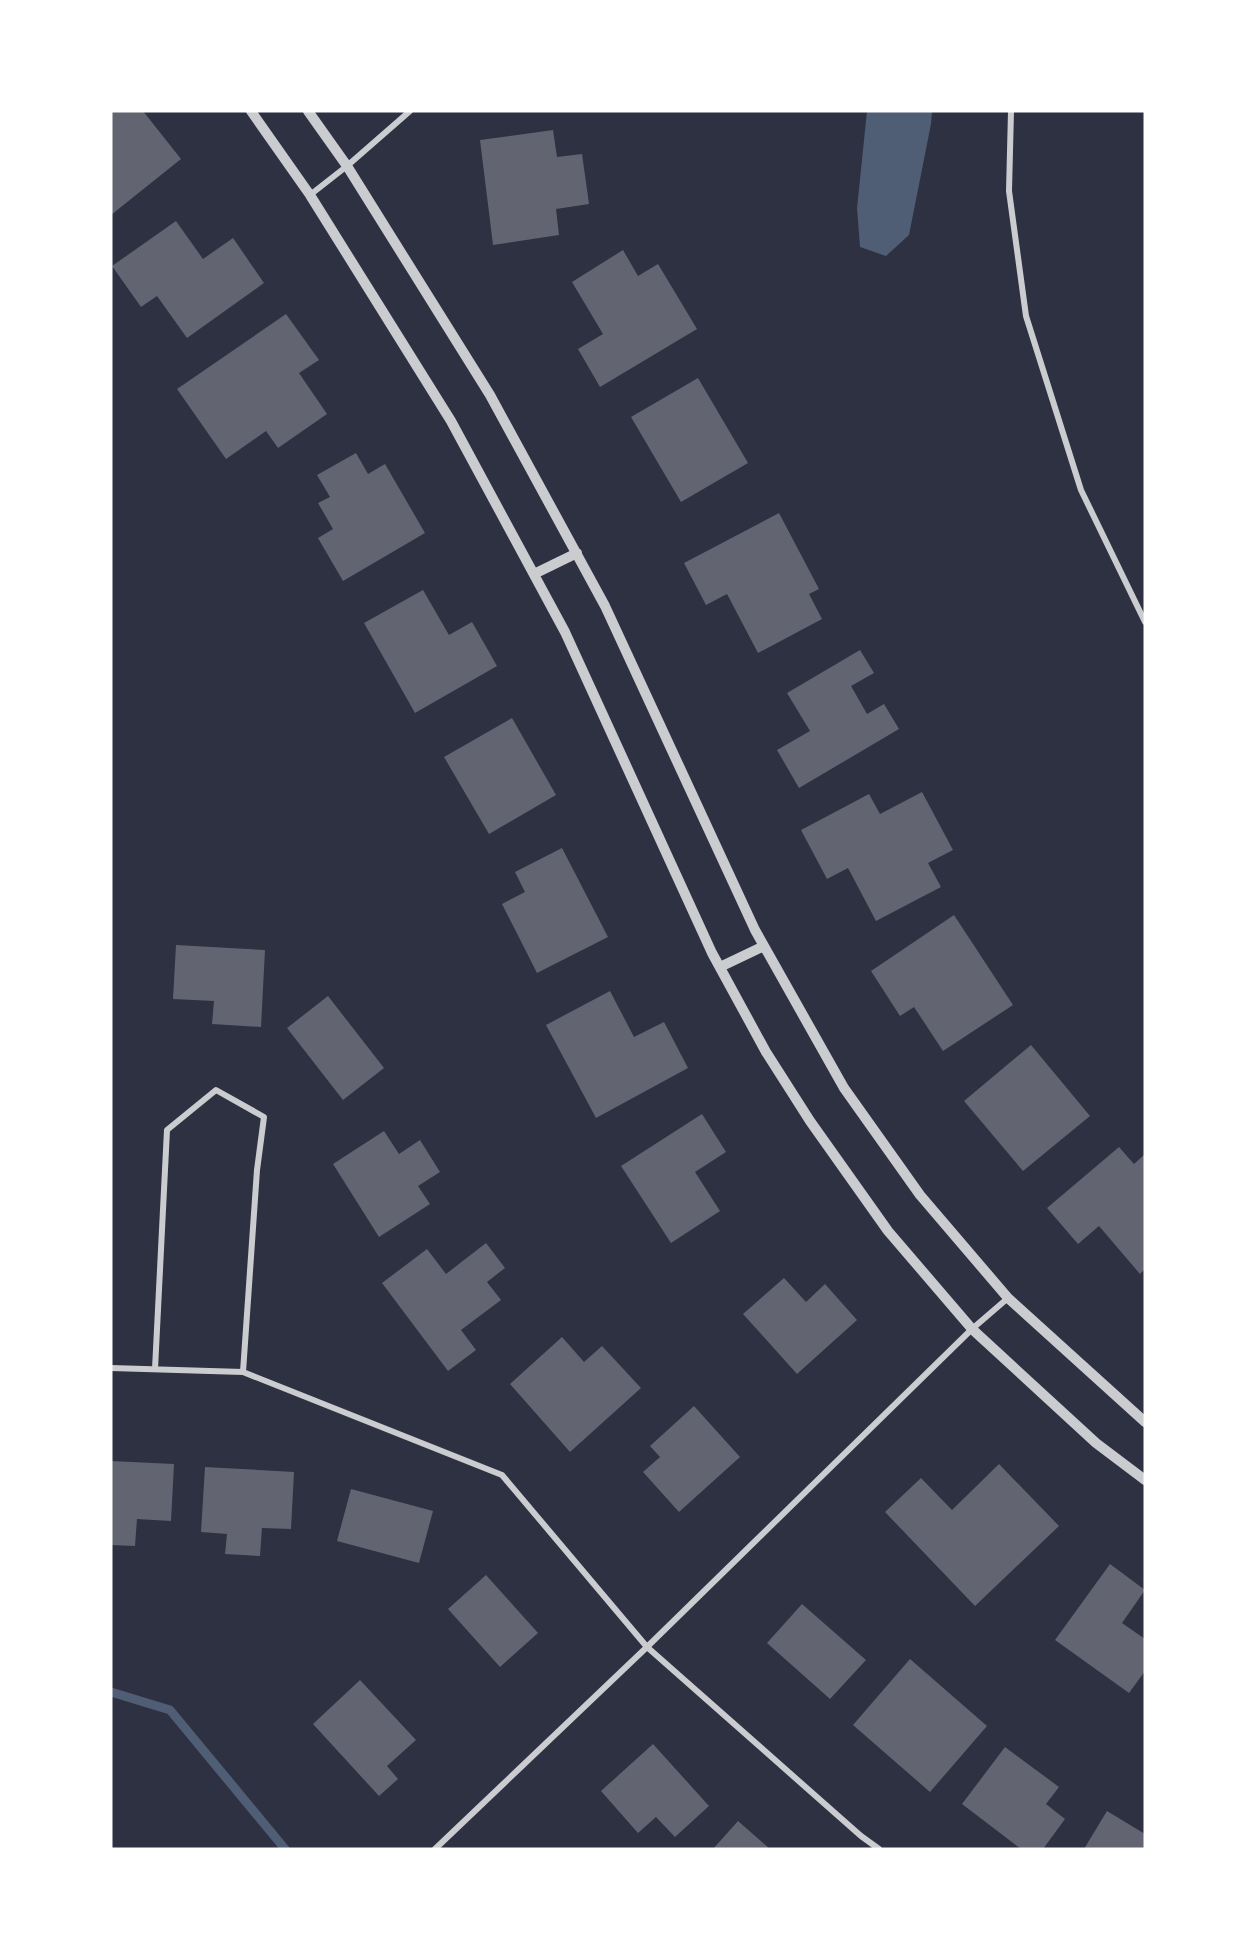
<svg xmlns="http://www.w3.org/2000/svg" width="1256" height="1960" font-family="'Open Sans',sans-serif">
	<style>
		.water { fill: #4f5d75 }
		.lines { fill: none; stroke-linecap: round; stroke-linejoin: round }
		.stream { stroke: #4f5d75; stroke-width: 9 }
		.building { fill: #626471 }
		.minor { stroke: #caccd0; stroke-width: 6 }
		.tertiary { stroke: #caccd0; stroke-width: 10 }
	</style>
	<rect width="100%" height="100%" fill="#2d3142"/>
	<path class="water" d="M867,111H932L931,124L909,235L886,256L860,247L857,208Z"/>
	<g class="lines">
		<path class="stream" d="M111,1692L170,1710L285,1849"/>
	</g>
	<path class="building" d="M111,111H143L181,159L111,215Z
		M553,130L557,157L582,154L589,204L556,209L559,235L493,245L480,140Z
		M176,221L203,259L233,238L264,283L187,338L157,296L141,307L112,266Z
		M623,250L638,276L658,264L697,329L600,387L578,349L603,334L572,282Z
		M286,314L319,360L299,373L327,414L278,448L266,431L226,459L177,389Z
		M698,378L748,463L681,502L631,417Z
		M356,453L368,474L385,464L425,533L343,581L318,538L333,529L318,503L330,497L317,475Z
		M779,513L819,589L809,594L822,619L758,653L727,594L706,605L684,563Z
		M423,590L449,635L472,622L497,666L415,713L364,623Z
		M860,650L874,673L851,686L867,714L884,704L899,729L799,788L777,750L810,731L787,693Z
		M512,718L556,795L489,834L444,757Z
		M922,792L953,850L928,863L941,887L876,921L848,868L827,879L801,830L869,794L880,814Z
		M562,848L608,937L537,973L502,904L525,892L515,872Z
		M954,915L1013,1005L943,1051L914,1007L900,1016L871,971Z
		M176,945L265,950L261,1027L212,1024L214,1001L173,999Z
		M610,991L634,1037L664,1022L688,1068L596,1118L546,1025Z
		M328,996L384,1068L343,1100L287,1028Z
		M1031,1045L1090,1116L1023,1171L964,1101Z
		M702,1114L726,1152L695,1172L720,1211L671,1243L621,1166Z
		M384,1131L399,1154L420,1140L440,1172L418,1186L430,1204L379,1237L333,1164Z
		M1119,1147L1134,1164L1145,1154V1269L1140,1274L1099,1226L1078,1244L1047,1208Z
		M486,1243L505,1268L487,1282L501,1300L461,1330L476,1350L448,1371L382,1283L427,1249L446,1274Z
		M784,1278L806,1302L825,1284L857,1320L797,1374L743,1314Z
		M562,1337L584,1362L602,1346L641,1388L570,1452L510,1384Z
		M694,1406L740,1457L679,1512L643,1472L660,1457L650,1446Z
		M111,1461L174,1464L171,1521L137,1519L135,1546L111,1545Z
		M999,1464L1059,1526L975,1606L885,1512L921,1478L952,1510Z
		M205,1467L294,1472L291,1529L262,1528L260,1556L225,1554L227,1534L201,1532Z
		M351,1489L433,1511L419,1563L337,1541Z
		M1110,1564L1145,1590L1122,1623L1145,1639V1671L1129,1693L1055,1640Z
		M486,1575L538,1633L500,1667L448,1609Z
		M802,1604L866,1660L830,1699L767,1643Z
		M910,1659L987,1726L930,1792L853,1725Z
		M360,1680L416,1740L387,1766L398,1779L379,1796L313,1724Z
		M653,1744L709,1806L675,1837L656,1817L638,1833L601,1791Z
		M1005,1747L1059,1787L1046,1804L1065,1819L1043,1849H1021L962,1804Z
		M1107,1811L1145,1834V1849H1084Z
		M738,1821L770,1849H713Z"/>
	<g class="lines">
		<path class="minor" d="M1011,111L1009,191L1026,316L1081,490L1145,622
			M310,195L347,166L410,111
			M111,1368L243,1372L502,1475L647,1647L861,1836L879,1849
			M155,1369L167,1130L216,1090L264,1117L257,1170L243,1372
			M435,1849L647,1647L972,1329L1008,1298"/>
		<path class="tertiary" d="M251,111L310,195L451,421L565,632L712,953L766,1052L810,1121L888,1231L972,1329L1096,1443L1145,1480
			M308,111L347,166L490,395L605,606L755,930L844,1088L920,1195L1008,1298L1145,1422
			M534,574L577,553
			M720,967L764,946"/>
	</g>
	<rect width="1256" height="1960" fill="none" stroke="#ffffff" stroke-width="225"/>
</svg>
